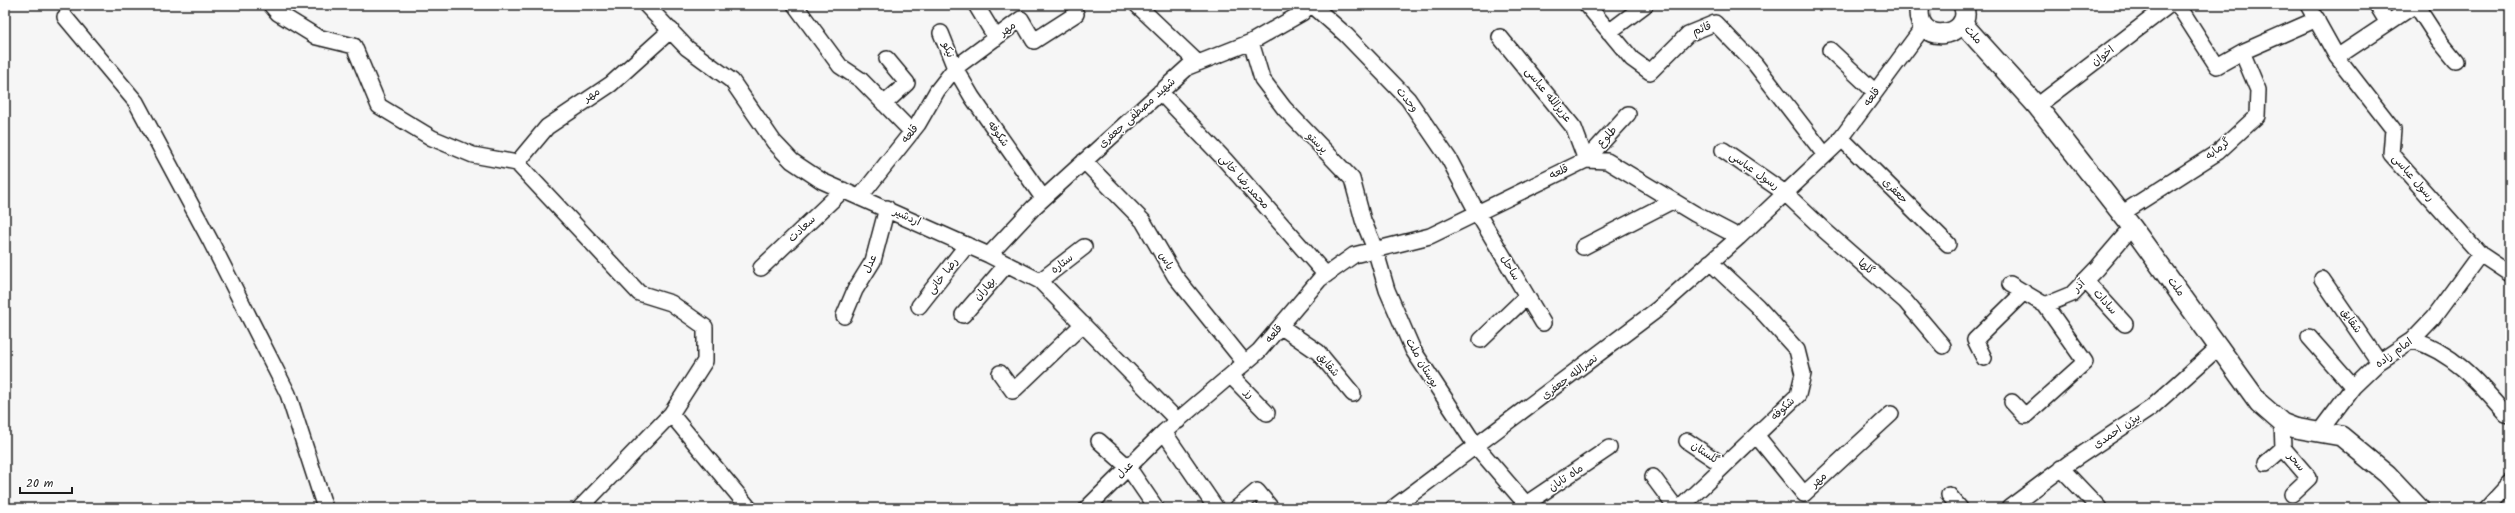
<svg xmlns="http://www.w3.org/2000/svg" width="2515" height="513" font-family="Kalam,'Playpen Sans Arabic',sans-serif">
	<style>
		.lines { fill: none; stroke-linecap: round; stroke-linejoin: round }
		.minor-casing { stroke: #1c1c1c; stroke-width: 18 }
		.tertiary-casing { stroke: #1c1c1c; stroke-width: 22 }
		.minor { stroke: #fff; stroke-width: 15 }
		.tertiary { stroke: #fff; stroke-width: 19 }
		.labels { text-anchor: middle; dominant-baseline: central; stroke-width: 3; stroke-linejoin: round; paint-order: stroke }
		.street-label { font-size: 11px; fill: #1c1c1c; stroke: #fff }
	</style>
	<rect width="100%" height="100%" fill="#f6f6f6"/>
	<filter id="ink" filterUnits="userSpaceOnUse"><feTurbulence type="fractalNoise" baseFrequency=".025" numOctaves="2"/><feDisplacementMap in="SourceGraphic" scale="8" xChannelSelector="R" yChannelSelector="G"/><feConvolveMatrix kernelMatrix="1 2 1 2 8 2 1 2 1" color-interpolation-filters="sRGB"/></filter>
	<g filter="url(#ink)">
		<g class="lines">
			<defs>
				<path id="minor" d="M271,5L278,13L317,37L354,46L379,106L432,138L473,155L517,163L639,293L671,303L705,327V361L671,414L749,508
					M646,5L687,48L732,81L774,142L792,161L822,181L989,255L1040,281L1178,421
					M795,5L840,66L861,80L912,132
					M976,5L996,38
					M1137,5L1198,63
					M1312,5L1346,35L1408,99L1449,159L1478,214L1543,323
					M1587,5L1632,59L1650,72L1688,34L1715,23L1755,64L1825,155
					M2178,5L2217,66L2242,52L2317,19
					M2308,5L2337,57L2393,129L2391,154L2480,254L2510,274
					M2377,5L2388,23
					M2416,5L2438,39L2456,61
					M65,17L136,102L211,242L288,394L325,508
					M1609,32L1645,5
					M941,33L955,68L972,97L1043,198
					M1500,37L1574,128L1586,160L1628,114
					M1251,42L1262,79L1284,108L1352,179L1363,220L1375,249L1387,290L1413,350L1476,446L1526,504L1609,448
					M1830,50L1875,92
					M2337,57L2415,5
					M1160,92L1225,160L1326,275
					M884,104L907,83L887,59
					M2037,106L2169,5
					M1841,138L1948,244
					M1723,150L1785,193L1824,230L1905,301L1943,346
					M1084,161L1143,221L1175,276L1245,363
					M517,163L547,127L611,84L671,30
					M860,197L918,124L937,91L955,68L1021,19L1034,41L1076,14
					M2121,214L2218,152L2257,116L2258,90L2242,52
					M1583,247L1672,201
					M989,255L1034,207L1188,67L1251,42L1302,13L1309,5
					M761,268L843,190
					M2322,279L2379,362
					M2085,280L2125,324
					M1040,281L1084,247
					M2010,284L2045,305L2072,294L2097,268L2132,227
					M919,306L967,245
					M963,315L1007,264
					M844,316L855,290L873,261L887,208
					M1280,326L1318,352L1353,394
					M2309,337L2353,387
					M1481,340L1527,296
					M2412,340C2453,352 2479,383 2506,414L2510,415
					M1984,358L1975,340L2024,292
					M1000,373L1013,391L1083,324
					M1231,376L1267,413
					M2012,402L2025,416L2085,362L2045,305
					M2282,423L2283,448L2309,478L2292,494
					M2320,431L2353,387L2379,362L2412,340L2433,318L2480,254
					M1164,432L1216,508
					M1756,435L1804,494L1891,414
					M1099,441L1128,467L1156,508
					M1687,441L1724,466
					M2266,463L2283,448
					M2061,468L2099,508
					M1653,477L1676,508
					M1949,495L1960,508
					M580,508L671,414
					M1087,508L1164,432L1259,351L1320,279L1354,255L1430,236L1586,160L1607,161L1695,214L1739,237
					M1237,508L1257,491L1271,508
					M1393,508L1658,309L1739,237L1837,144L1924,26
					M1680,508L1798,395L1803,374L1797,350L1757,306L1710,262
					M2009,508L2069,463L2151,408L2220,346
					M2487,508L2510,483"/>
				<path id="tertiary" d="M1920,5C1911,48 1977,38 1963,5
					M1962,23L2037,106L2132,227L2259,403L2282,423L2295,428L2341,436L2387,474L2419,508"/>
			</defs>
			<use href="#minor" class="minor-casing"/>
			<use href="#tertiary" class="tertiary-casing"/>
			<use href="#minor" class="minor"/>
			<use href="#tertiary" class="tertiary"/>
		</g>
	</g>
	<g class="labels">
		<g class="street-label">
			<text transform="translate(1008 29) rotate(-36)">مهر</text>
			<text transform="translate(1702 29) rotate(-20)">قائم</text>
			<text transform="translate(1973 35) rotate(48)">ملت</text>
			<text transform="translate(948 50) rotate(69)">نیکو</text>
			<text transform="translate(2103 56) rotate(-37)">اخوان</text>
			<text transform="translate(592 95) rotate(-32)">مهر</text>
			<text transform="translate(1548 95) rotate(51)">عزیزالله عباسی</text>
			<text transform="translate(1872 97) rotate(-53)">قلعه</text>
			<text transform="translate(1407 100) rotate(51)">وحدت</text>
			<text transform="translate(1137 113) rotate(-42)">شهید مصطفی جعفری</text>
			<text transform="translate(910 134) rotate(-52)">قلعه</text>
			<text transform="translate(998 134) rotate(55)">شکوفه</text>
			<text transform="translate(1607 137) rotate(-48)">طلوع</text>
			<text transform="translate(1317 143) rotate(45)">پرستو</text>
			<text transform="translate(2218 149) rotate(-38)">گرمابه</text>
			<text transform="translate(1754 171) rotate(35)">رسول عباسی</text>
			<text transform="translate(1559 172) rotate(-25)">قلعه</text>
			<text transform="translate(2413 178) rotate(49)">رسول عباسی</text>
			<text transform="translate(1244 182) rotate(48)">محمدرضا خانی</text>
			<text transform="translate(1895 191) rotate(45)">جعفری</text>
			<text transform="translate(907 217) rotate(25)">اردشیر</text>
			<text transform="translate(802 229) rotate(-44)">سعادت</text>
			<text transform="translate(1166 261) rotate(59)">یاس</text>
			<text transform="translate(870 264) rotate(-65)">عدل</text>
			<text transform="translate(1062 264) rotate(-37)">ستاره</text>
			<text transform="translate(1866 267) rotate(41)">گلها</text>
			<text transform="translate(1510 268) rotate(59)">ساحل</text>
			<text transform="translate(943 276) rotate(-52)">رضا خانی</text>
			<text transform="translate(2079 286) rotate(-44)">آذر</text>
			<text transform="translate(2176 287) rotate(54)">ملت</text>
			<text transform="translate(985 289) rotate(-49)">بهاران</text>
			<text transform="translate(2105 302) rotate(48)">سادات</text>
			<text transform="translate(2351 321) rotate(55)">شقایق</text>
			<text transform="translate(1274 334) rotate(-50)">قلعه</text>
			<text transform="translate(2394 353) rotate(-36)">امام زاده</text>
			<text transform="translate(1422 363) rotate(60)">بوستان ملت</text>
			<text transform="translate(1328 365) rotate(49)">شقایق</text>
			<text transform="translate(1570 377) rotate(-37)">نصرالله جعفری</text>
			<text transform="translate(1249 394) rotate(46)">رز</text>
			<text transform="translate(1783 409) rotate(-44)">شکوفه</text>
			<text transform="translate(2117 431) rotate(-34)">بیژن احمدی</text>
			<text transform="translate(1705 453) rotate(34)">گلستان</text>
			<text transform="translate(2296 462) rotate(50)">سحر</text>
			<text transform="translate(1125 470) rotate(-44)">عدل</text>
			<text transform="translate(1566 478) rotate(-34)">ماه تابان</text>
			<text transform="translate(1819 480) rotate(-42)">مهر</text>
		</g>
	</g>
	<rect width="2515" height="513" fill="none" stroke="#fff" stroke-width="20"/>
	<rect x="10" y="10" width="2495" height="493" fill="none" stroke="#1c1c1c" stroke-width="1.5" filter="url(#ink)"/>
	<path d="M20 487v6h52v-6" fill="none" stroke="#1c1c1c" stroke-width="2"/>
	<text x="26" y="487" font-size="12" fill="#1c1c1c" stroke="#ffffff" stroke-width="3" paint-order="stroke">20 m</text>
</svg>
